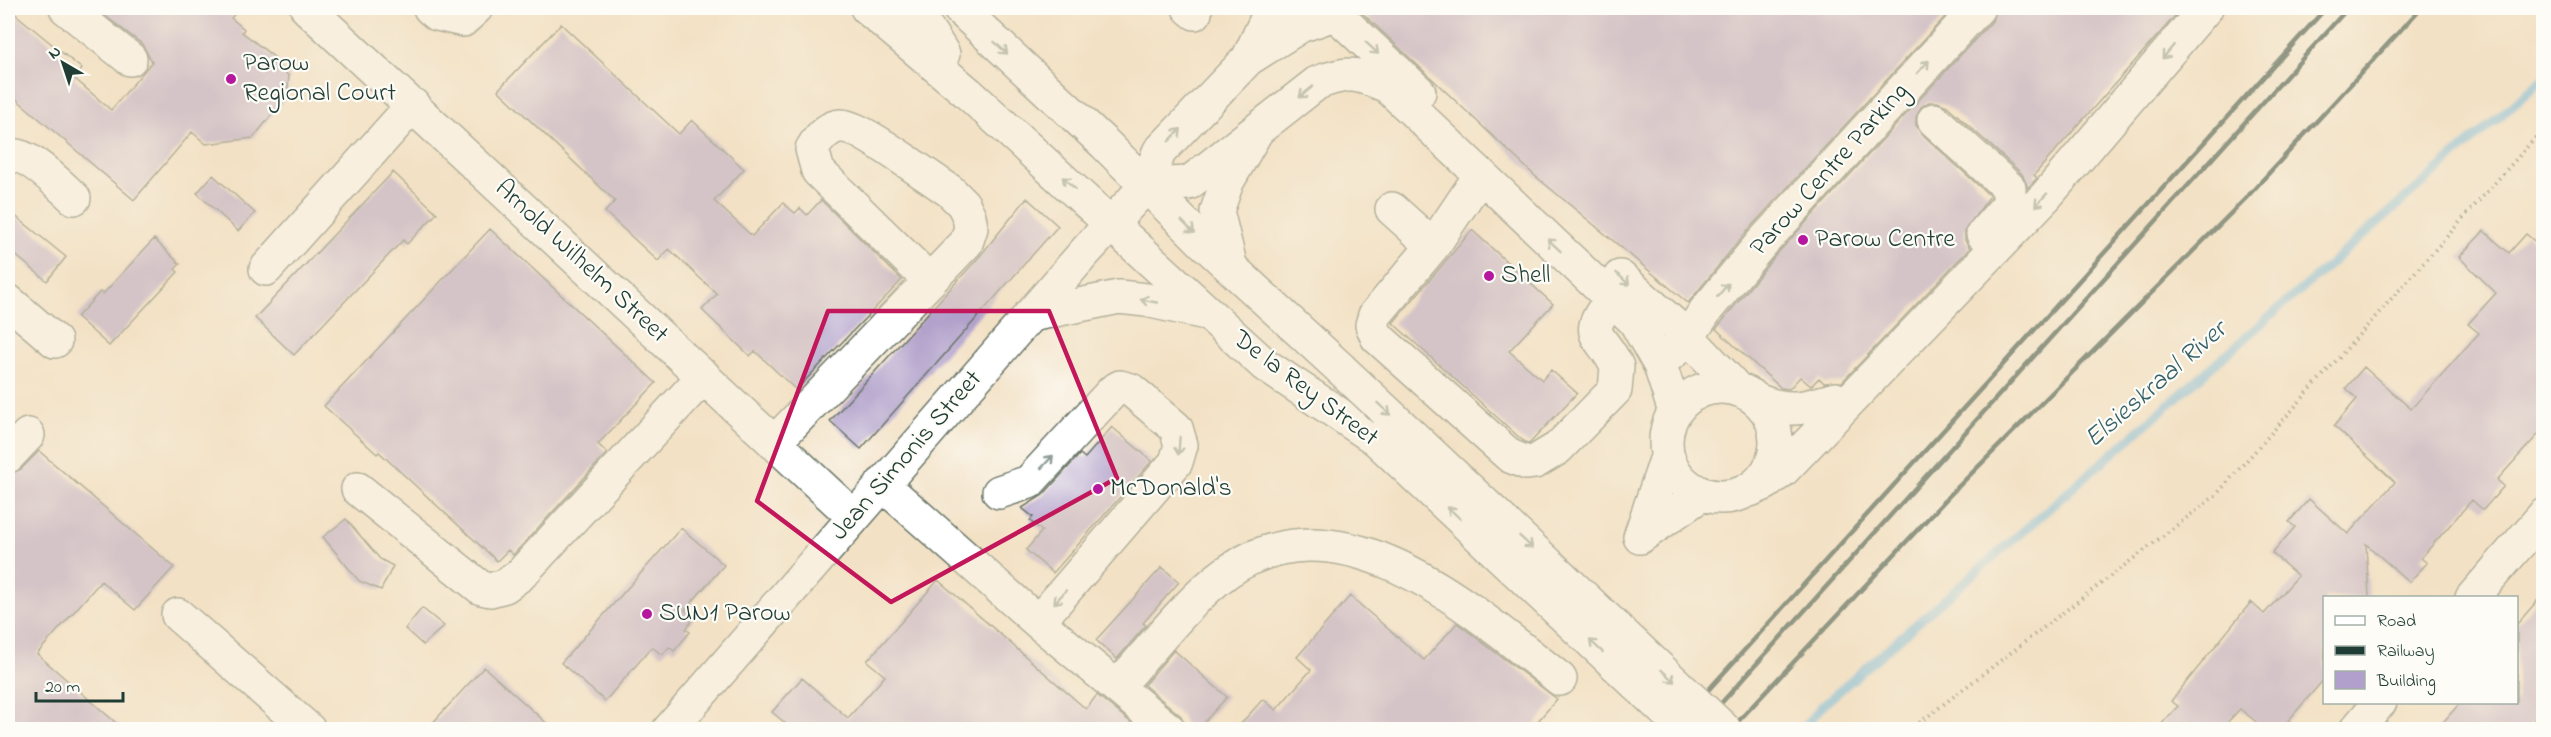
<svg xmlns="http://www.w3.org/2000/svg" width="2551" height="737" font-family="'Indie Flower',sans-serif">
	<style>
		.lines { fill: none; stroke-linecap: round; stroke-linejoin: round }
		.stream { stroke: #69b7e3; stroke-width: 9 }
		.building { fill: #b1a0cb }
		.minor-casing { stroke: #697667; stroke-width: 36 }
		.major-casing { stroke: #697667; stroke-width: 36 }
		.path { stroke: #697667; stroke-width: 4; stroke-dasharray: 1.5 4.5; stroke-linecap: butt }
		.minor { stroke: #fff; stroke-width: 33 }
		.major { stroke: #fff; stroke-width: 33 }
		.rail { stroke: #1f3d34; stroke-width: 4.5 }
		.major-bridge-casing { stroke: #697667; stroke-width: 36; stroke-linecap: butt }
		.major-bridge { stroke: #fff; stroke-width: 33 }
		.oneway { stroke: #8f9e9a }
		.marked { fill: none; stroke: #c2185b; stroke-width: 4.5; stroke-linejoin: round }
		.poi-dot { fill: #b5179e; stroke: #fdfcf7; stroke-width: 2 }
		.labels { text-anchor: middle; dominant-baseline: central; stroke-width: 4.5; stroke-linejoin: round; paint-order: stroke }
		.poi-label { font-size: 26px; fill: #1f3d34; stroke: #fdfcf7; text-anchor: start }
		.street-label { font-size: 26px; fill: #1f3d34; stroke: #fdfcf7 }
		.water-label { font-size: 27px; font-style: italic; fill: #356269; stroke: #fdfcf7 }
	</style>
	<rect width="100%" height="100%" fill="#fdfcf7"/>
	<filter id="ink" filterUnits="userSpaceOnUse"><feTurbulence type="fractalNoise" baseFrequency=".0167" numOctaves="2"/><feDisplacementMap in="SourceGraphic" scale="12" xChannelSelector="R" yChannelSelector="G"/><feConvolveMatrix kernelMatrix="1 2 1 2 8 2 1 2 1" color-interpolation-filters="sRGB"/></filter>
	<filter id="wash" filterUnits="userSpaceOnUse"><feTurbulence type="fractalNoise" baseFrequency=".008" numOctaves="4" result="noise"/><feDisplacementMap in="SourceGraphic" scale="24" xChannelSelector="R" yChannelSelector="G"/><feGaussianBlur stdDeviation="1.35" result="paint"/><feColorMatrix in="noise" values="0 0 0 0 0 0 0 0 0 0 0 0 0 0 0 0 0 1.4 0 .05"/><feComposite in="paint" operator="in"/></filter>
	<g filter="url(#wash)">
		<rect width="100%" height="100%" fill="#f3e1c5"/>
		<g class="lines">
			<path class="stream" d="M1802,730L1822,706L2544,78"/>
		</g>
		<g id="blocks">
			<path class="building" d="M8,8L82,69L74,78L111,110L152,62L142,44L95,8H240L231,18L244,29L242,32L275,58L272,62L289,76L287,96L253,138L206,144L192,132L134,200L8,92Z
				M1357,8H1953L1747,231L1688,303L1534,175Z
				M1996,8H2182L2034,175L2037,178L2028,188L2022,174L1947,106L1937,102H1929L1921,107L1916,117V125L1921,133L1990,196L1965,230V240L1970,248L1842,382L1824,383L1819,378L1811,386L1800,377L1789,389L1781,388L1716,329L1775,256L1992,21Z
				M561,24L679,134L692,120L744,169L714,201L752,236L783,203L795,213L800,208L807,215L821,200L902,280L796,390L755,351L750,356L702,310L717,294L669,249L658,261L605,212L615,201L498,90Z
				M393,172L437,213L407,244L403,240L294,355L255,318Z
				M213,175L255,213L238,231L197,193Z
				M1027,198L1058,226L861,449L830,421L980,256Z
				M8,210L66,257L47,281L8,249Z
				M490,229L656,383L598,444L607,453L513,555L508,550L497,561L379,452L377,454L324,406Z
				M1472,230L1553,304L1509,351L1542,380L1551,370L1577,393L1529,444L1522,440L1393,323Z
				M2484,231L2509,253L2526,234L2544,249V428L2497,480L2504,486L2483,510L2472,500L2421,558L2427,563L2409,582L2366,544L2369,597H2325V678L2281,729H2265L2240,709L2221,729H2157L2178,706L2171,701L2251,602L2264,614L2298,576L2272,553L2295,527L2289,522L2309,499L2348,534L2395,482L2334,426L2357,399L2346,388L2364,367L2411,409L2479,333L2468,324L2496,293L2459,257Z
				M154,239L180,264L175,269L178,272L109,346L77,317L100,292L103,294Z
				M1112,427L1152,461L1053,573L1026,550L1042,531L1030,521L1033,517L1022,508L1043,495L1080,454L1085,458Z
				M39,451L174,567L135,610L101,581L37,654L123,729H8V474L21,469Z
				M346,519L380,559L393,566L381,590L359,581L323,537Z
				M681,528L724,565L685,610L694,618L686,629L690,632L674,651L669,647L662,655L652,647L605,701L561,663Z
				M1162,567L1179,582L1143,623L1146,625L1117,659L1096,640Z
				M938,580L1086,709L1097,695L1139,729H792L772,712L802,678L848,718L885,676L867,661Z
				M2544,593V709L2526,729H2437L2461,702H2517V624Z
				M1350,596L1424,660L1457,623L1557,699L1531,729H1236L1263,699L1276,710L1311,670L1297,657Z
				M422,608L444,626L423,645L405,629Z
				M1174,650L1227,697L1198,729H1187L1181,716L1144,685Z
				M484,667L553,729H427Z"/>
		</g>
	</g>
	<g filter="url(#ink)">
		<use href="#blocks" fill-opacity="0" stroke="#697667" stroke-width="1.5"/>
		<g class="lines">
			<defs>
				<path id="minor" d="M66,8L130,59
					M307,8L854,517
					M430,8L437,14L463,20L476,8
					M1189,8L1195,13
					M1329,8L1419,92
					M1249,57L1272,8
					M1934,120L2009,188V204L1983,234
					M8,156C28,151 59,185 74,198
					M1480,176L1433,246L1375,315L1372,325L1377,337L1510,456L1527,463L1535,462L1558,448L1615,390L1617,367C1602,333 1580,338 1612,299
					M1147,185L1189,183L1317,83C1349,71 1356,73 1387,86L1635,321L1660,365L1675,412
					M1392,209L1433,246
					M266,269L413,105
					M1620,277L1688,337L1736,388
					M8,301L55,341
					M1672,353L1688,337L1706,310L1761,244L1978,8
					M1666 442a55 55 0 1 1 110 0a55 55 0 1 1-110 0Z
					M1759,401C1789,413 1805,408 1835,399
					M774,443L966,243L971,228L969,216L963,204L950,191C931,179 858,124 840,126C828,127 818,139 812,149L818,171L930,281
					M8,456L28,435
					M882,484L1038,622L1169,730
					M358,489L481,588L490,590L505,586L520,575L704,376
					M1750,490L1766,483L1783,470L2046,196L2206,8
					M999,492L1029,482L1113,391L1120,387L1131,390L1176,428L1181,445L1176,462L1038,622
					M1640,537L1667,457
					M1640,537L1702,494
					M2472,598L2544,515
					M178,615L309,730
					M1117,687C1151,650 1187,601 1227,572C1343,491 1473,611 1560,679
					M669,730L1086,251L1147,185L1159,152L1248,59L1300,26L1335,14
					M2356,730L2380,702"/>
				<path id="major" d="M867,8L968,93L1265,365L1376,439
					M904,8L928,30L943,54
					M959,8L1105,144L1204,243L1341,369
					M1230,264L1217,211L1227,182L1256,132
					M1030,315L1119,297L1146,300L1206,313"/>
			</defs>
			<use href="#minor" class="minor-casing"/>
			<use href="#major" class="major-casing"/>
			<path class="path" d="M1910,730L2215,496L2544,128"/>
			<use href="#minor" class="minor"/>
			<use href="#major" class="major"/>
			<path class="rail" d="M1672,730L2326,8
				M1697,730L2348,8
				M1730,730L1950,495L2246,198L2421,8"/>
			<defs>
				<path id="major-bridge" d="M1341,369L1725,730
					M1376,439L1685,730"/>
			</defs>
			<use href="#major-bridge" class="major-bridge-casing"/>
			<use href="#major-bridge" class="major-bridge"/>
		</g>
		<defs><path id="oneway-shaft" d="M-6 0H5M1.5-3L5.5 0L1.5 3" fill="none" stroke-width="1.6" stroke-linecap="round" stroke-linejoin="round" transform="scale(1.5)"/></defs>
		<g class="oneway">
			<use href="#oneway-shaft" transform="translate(1001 48) rotate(43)"/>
			<use href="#oneway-shaft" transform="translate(1372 48) rotate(43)"/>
			<use href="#oneway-shaft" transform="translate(2168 52) rotate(130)"/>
			<use href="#oneway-shaft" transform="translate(1923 67) rotate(-47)"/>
			<use href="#oneway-shaft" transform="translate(1306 92) rotate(141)"/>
			<use href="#oneway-shaft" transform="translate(1175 135) rotate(-46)"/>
			<use href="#oneway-shaft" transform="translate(1069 183) rotate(-138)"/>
			<use href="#oneway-shaft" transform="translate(2041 200) rotate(133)"/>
			<use href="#oneway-shaft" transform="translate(1188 227) rotate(45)"/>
			<use href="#oneway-shaft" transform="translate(1554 245) rotate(-137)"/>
			<use href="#oneway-shaft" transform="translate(1623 279) rotate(43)"/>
			<use href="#oneway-shaft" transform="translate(1723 290) rotate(-50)"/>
			<use href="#oneway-shaft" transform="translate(1149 301) rotate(-169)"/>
			<use href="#oneway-shaft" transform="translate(1384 409) rotate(43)"/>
			<use href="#oneway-shaft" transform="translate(1179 446) rotate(94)"/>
			<use href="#oneway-shaft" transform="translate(1047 462) rotate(-47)"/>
			<use href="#oneway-shaft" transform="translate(1454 513) rotate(-137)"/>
			<use href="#oneway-shaft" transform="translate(1526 542) rotate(43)"/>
			<use href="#oneway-shaft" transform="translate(1060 597) rotate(132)"/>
			<use href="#oneway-shaft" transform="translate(1596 646) rotate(-137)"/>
			<use href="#oneway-shaft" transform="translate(1668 676) rotate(43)"/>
		</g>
	</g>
	<path d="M0 0H2551V737H0ZM828,311H1049L1117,478L891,602L757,501Z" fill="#f3e1c5" fill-opacity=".55" fill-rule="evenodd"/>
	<path class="marked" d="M828,311H1049L1117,478L891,602L757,501Z"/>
	<g class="poi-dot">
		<circle cx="231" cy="79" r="6"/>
		<circle cx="1803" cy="240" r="6"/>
		<circle cx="1489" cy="276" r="6"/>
		<circle cx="1098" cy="489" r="6"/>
		<circle cx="647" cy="614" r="6"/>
	</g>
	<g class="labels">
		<g class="poi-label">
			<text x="243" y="64">Parow<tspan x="243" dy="30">Regional Court</tspan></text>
			<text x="1815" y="240">Parow Centre</text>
			<text x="1501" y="276">Shell</text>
			<text x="1110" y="489">McDonald's</text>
			<text x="659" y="614">SUN1 Parow</text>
		</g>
		<g class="street-label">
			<text transform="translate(1830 170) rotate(-48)">Parow Centre Parking</text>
			<text transform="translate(581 262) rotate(43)">Arnold Wilhelm Street</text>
			<text transform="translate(1305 389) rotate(37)">De la Rey Street</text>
			<text transform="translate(907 456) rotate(-49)">Jean Simonis Street</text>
		</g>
		<g class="water-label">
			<text transform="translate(2156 385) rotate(-41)">Elsieskraal River</text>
		</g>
	</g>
	<rect width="2551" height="737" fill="none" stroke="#fdfcf7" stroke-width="30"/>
	<rect x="2323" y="596" width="195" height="108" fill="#fdfcf7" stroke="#a4b0a9" stroke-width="1.5"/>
	<rect x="2335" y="616" width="30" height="9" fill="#ffffff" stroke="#a4b0a9" stroke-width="1.5"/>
	<text x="2377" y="626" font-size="18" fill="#1f3d34">Road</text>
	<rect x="2335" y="646" width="30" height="9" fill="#1f3d34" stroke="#a4b0a9" stroke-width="1.5"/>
	<text x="2377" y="656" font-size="18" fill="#1f3d34">Railway</text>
	<rect x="2335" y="671" width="30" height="18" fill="#b1a0cb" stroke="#a4b0a9" stroke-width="1.5"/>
	<text x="2377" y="686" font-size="18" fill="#1f3d34">Building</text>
	<g transform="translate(63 63) rotate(321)" stroke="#fdfcf7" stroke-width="4.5" paint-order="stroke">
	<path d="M0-4.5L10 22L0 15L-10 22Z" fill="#1f3d34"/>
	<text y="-9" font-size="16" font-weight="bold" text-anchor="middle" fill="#1f3d34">N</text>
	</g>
	<path d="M36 692v9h87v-9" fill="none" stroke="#1f3d34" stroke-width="3"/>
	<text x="45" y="692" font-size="18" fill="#1f3d34" stroke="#fdfcf7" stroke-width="4.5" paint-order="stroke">20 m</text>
</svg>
